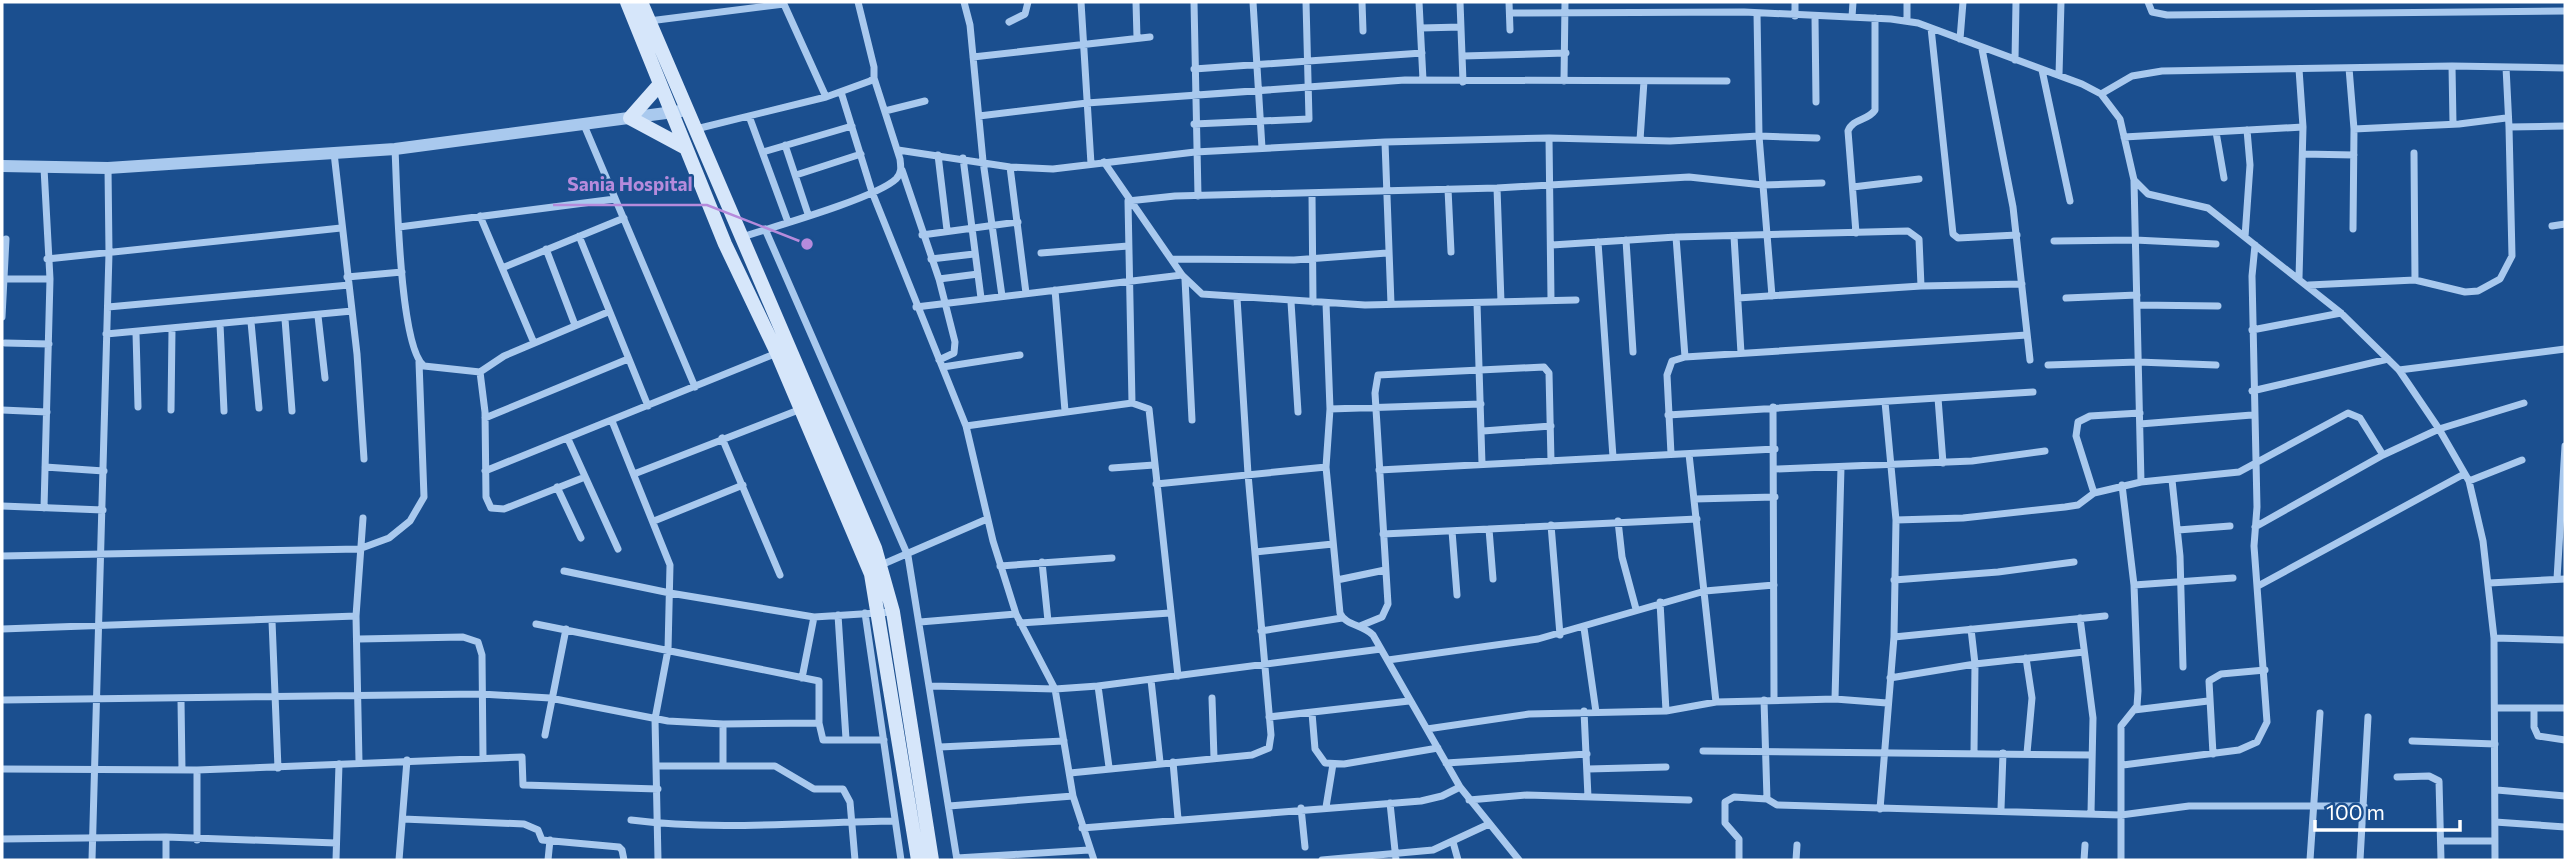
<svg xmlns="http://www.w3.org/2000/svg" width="2567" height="862" font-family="Commissioner,sans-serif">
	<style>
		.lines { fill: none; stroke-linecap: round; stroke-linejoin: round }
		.minor { stroke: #a9c9ee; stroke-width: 7 }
		.tertiary { stroke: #a9c9ee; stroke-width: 12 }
		.secondary { stroke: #d6e6fa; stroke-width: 14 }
		.leader { fill: none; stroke: #b68bdc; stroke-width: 2.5 }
		.callout-dot { fill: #b68bdc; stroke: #1b4f8f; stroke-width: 2.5 }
		.callout-label { font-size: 19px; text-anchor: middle; font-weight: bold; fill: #b68bdc; stroke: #1b4f8f; stroke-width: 5; stroke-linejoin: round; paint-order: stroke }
	</style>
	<rect width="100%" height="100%" fill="#1b4f8f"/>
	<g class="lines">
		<path class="minor" d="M783,2L826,97
			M964,2L970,25L983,161L1002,296
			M1081,2L1091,164
			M1136,2L1137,38
			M1194,2L1198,196
			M1253,2L1262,148
			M1362,2L1363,31
			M1419,2L1423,80
			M1460,2L1463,82
			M1509,2L1510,30
			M2148,2L2152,12L2167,15L2565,11
			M1510,13L1744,12L1891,19L1918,23L2082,84L2101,94L2120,119L2134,180L2148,194L2208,208L2341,313L2399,370L2439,429L2469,481L2483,541L2494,638L2495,860
			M1757,13L1759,136L1772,296
			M1795,16V2
			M1815,17L1816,102
			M1852,17L1853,2
			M649,21L784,4
			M1907,21V2
			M1009,22L1025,14L1028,2
			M1421,28L1461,27
			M1931,28L1953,234L1958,238L2017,235
			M1960,39L1963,2
			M1982,49L2013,207L2030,360
			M1463,56L1566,53
			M973,57L1150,37
			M2015,60L2016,2
			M2452,66L2453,124
			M2506,67L2509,127L2565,126
			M2349,68L2354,129L2353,229
			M1194,69L1422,53
			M2299,69L2303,127L2299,278
			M2042,70L2070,201
			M2059,75L2061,2
			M1564,81L1565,2
			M841,92L872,192L966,426L993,541L1016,614L1055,689L1073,796L1094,860
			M2101,94L2132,76L2162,71L2452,66L2565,68
			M885,111L925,101
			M749,116L788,222
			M979,116L1087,103L1405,80L1727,81
			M1194,124L1309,119L1306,2
			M584,125L695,387
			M696,129L826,97L870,81L874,78V67L858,2
			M2354,129L2459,124L2506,118
			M2216,132L2224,178
			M2124,137L2303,127
			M1549,138L1551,299
			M1640,140L1644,81
			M1385,142L1391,304
			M785,145L808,214
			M395,149C397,187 399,346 424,366L480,372L504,356L608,312
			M898,150L1010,167L1053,169L1195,152L1385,142L1549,138L1670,141L1759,136L1817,138
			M763,152L852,126
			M334,153L357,354L364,459
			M2414,153L2415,280
			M2303,154L2354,155
			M938,155L947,230
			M963,158L981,298
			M1104,162L1182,275L1202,294L1365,305L1576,300
			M1010,167L1026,293
			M902,170L939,279L955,342L954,353L939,360
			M796,175L861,154
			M2134,181L2141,482
			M1853,187L1919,179
			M1497,188L1501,302
			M1448,189L1451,252
			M1312,194L1313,302
			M480,216L534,343
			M2552,226L2565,224
			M399,227L615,199
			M765,229L908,556L957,860
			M1856,233L1848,131C1853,118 1868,121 1875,110V18
			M922,235L1018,222
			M579,236L648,406
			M1734,236L1741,353
			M742,237C773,227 876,198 896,179C902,173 901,167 900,159L874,78
			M1676,237L1685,357L2027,335
			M2245,237L2250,165L2247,130
			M1626,240L1633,352
			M2054,241L2135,240L2216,244
			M1598,242L1613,457
			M1552,245L1676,237L1908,231L1919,239L1921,286
			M546,249L575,325
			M1041,253L1128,246
			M47,259L341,228
			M931,259L974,254
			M1171,259L1294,260L1387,253
			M502,268L624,218
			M347,277L402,272
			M4,279H50
			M939,279L978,274
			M1185,279L1192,420
			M2309,285L2415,280L2465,292L2478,291L2500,279L2512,256L2509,127
			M1055,290L1065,411
			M1738,298L1921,286L2022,284
			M2066,298L2137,295
			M1291,302L1298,412
			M1326,303L1330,409L1326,467L1340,613C1345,625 1363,625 1373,635L1460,787L1519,860
			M1477,303L1482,464
			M2137,305L2218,306
			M108,307L349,285
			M916,307L1182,275
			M318,316L325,378
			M2,317L6,239
			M285,319L292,411
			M251,322L259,408
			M220,324L224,411
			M2252,330L2341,313
			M136,333L138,407
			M106,334L352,311
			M5,343L49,344
			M2048,365L2138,362L2216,365
			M943,367L1020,355
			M2399,370L2565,349
			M480,372L485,412L486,497L491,508L504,509L585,477
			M2252,391L2388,359
			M1938,398L1943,463
			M1132,403L1128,201L1175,196L1497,188L1689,177L1763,185L1822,183
			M1773,407L1774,699
			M1330,409L1481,404
			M2,410L47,412
			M171,410L172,330
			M2140,413L2090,416L2078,422L2076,436L2094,493L2141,482L2239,472L2348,413L2360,418L2383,455
			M1668,415L2033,392
			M485,418L628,359
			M612,421L670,565L668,650L655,719L658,860
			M2140,424L2252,415
			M966,426L1132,403L1149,409L1178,676
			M1483,431L1551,426
			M722,438L780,575
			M568,439L618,549
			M1671,454L1667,375L1672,361L1685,357
			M1689,454L1716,702
			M45,467L104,471
			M1112,468L1154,465
			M1775,469L1972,461L2045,451
			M1379,470L1775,449
			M485,471L777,353
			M634,474L801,409
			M2172,480L2180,556L2183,667
			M2469,481L2522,460
			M1156,484L1326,467
			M557,487L581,538
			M1694,499L1775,497
			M2,506L103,510
			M44,508L50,279L44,168
			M1896,520L1963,518L2065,507L2078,505L2094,493
			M654,521L743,485
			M1618,521L1622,557L1636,609
			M1551,525L1560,635
			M2255,527L2383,455L2439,429L2524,403
			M1489,529L1493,579
			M2178,530L2230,526
			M1452,531L1457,595
			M1383,534L1697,519
			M1255,552L1333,544
			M2,556L359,549L389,538L410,521L424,497L419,362
			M1042,562L1048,621
			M881,565L987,519
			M1000,566L1112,558
			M564,571L670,593L814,617L893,612
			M2557,579L2565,446
			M1337,580L1385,570
			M1894,580L1998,572L2074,562
			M2489,583L2565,579
			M2134,585L2233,578
			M2258,586L2464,474
			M1660,602L1666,711
			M865,613L901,860
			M838,615L846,739
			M2080,618L2093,718L2091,813
			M272,621L278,768
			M920,622L1016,614
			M1020,623L1170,613
			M536,624L819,681V723L823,740H884
			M1360,626L1382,617L1388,604L1375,393L1378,375L1544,367L1549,373L1551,461
			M1584,628L1596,712
			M2,629L356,616
			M1971,629L1975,664L1974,752
			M1261,631L1342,618
			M1894,637L2105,616
			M2494,638L2565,640
			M359,639L463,637L478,642L482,655L483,758
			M2026,658L2032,698L2027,753
			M1388,660L1538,639L1705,591L1774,585
			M802,678L814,617
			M1890,678L1975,664L2084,652
			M1151,680L1160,762
			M931,686L1055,689L1098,686L1381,649
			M1098,686L1109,767
			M1212,698L1214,758
			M1835,699L1841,467
			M2,700L481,694L550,698L668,721L723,724L819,723
			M181,700L182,770
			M1764,700L1767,799L1777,805L2121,815L2189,806H2364
			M2496,708H2565
			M2534,708V727L2538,736L2565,740
			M2134,710L2208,701
			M1584,711L1588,797
			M1312,713L1315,749L1325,763L1344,764L1438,748
			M1269,717L1409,701
			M723,724V766
			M1427,729L1529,714L1666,711L1716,702L1835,699L1887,703
			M545,735L566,629
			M2412,741L2495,744
			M940,747L1064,741
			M1703,751L2092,755
			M2213,754L2209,681L2221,674L2265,670
			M359,762L356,616L363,518
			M1173,762L1178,819
			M1446,763L1587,754
			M2123,765L2239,750L2257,742L2267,722L2254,546L2257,507L2252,276L2255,245
			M656,766H775L814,789H843L850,802L855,860
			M2,769L197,770L522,757L523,785L658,789
			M1588,769L1666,767
			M197,770V840
			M1070,773L1252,755L1269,748L1271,735L1248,474L1237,298
			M2397,777L2429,776L2439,781L2441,860
			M2497,790L2565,796
			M1469,800L1527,795L1689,800
			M1390,803L1396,860
			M949,806L1073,796
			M1326,807L1333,764
			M1301,808L1305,847
			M1880,809L1894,637L1896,520L1885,402
			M2001,809L2003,753
			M403,819L524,824L538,830L542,840L619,847L622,850L624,860
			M631,820C718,831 808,822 895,821
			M2495,822L2565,827
			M1082,828L1421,801L1442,796L1460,787
			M2,839L166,837L336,843
			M2442,841H2495
			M1453,842L1458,860
			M957,858L1089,850
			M92,860L109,253L108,168
			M166,860V837
			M336,860L339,764
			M399,860L407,760
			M548,860L550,840
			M1322,860L1433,850L1489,824
			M1739,860V839L1725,823V802L1734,797L1767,799
			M1796,860L1797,845
			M2084,860L2085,845
			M2121,860V726L2137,706L2138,691L2134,585L2122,485
			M2310,860L2320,713
			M2360,860L2368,717"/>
		<path class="tertiary" d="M2,166L108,168L395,149L681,111"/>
		<path class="secondary" d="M627,2L725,244L777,353L871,574L918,860
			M641,2L875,548L893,612L932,860
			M660,84L630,118L684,147"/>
	</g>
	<path class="leader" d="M807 244L707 205H553"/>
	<circle class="callout-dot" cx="807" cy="244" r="7"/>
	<g class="callout-label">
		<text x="630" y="191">Sania Hospital</text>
	</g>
	<rect width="2567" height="862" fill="none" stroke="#ffffff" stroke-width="7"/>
	<path d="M2315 820v10h145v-10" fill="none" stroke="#ffffff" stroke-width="3.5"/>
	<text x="2326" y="820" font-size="21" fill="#ffffff" stroke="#1b4f8f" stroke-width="5" paint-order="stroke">100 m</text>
</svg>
